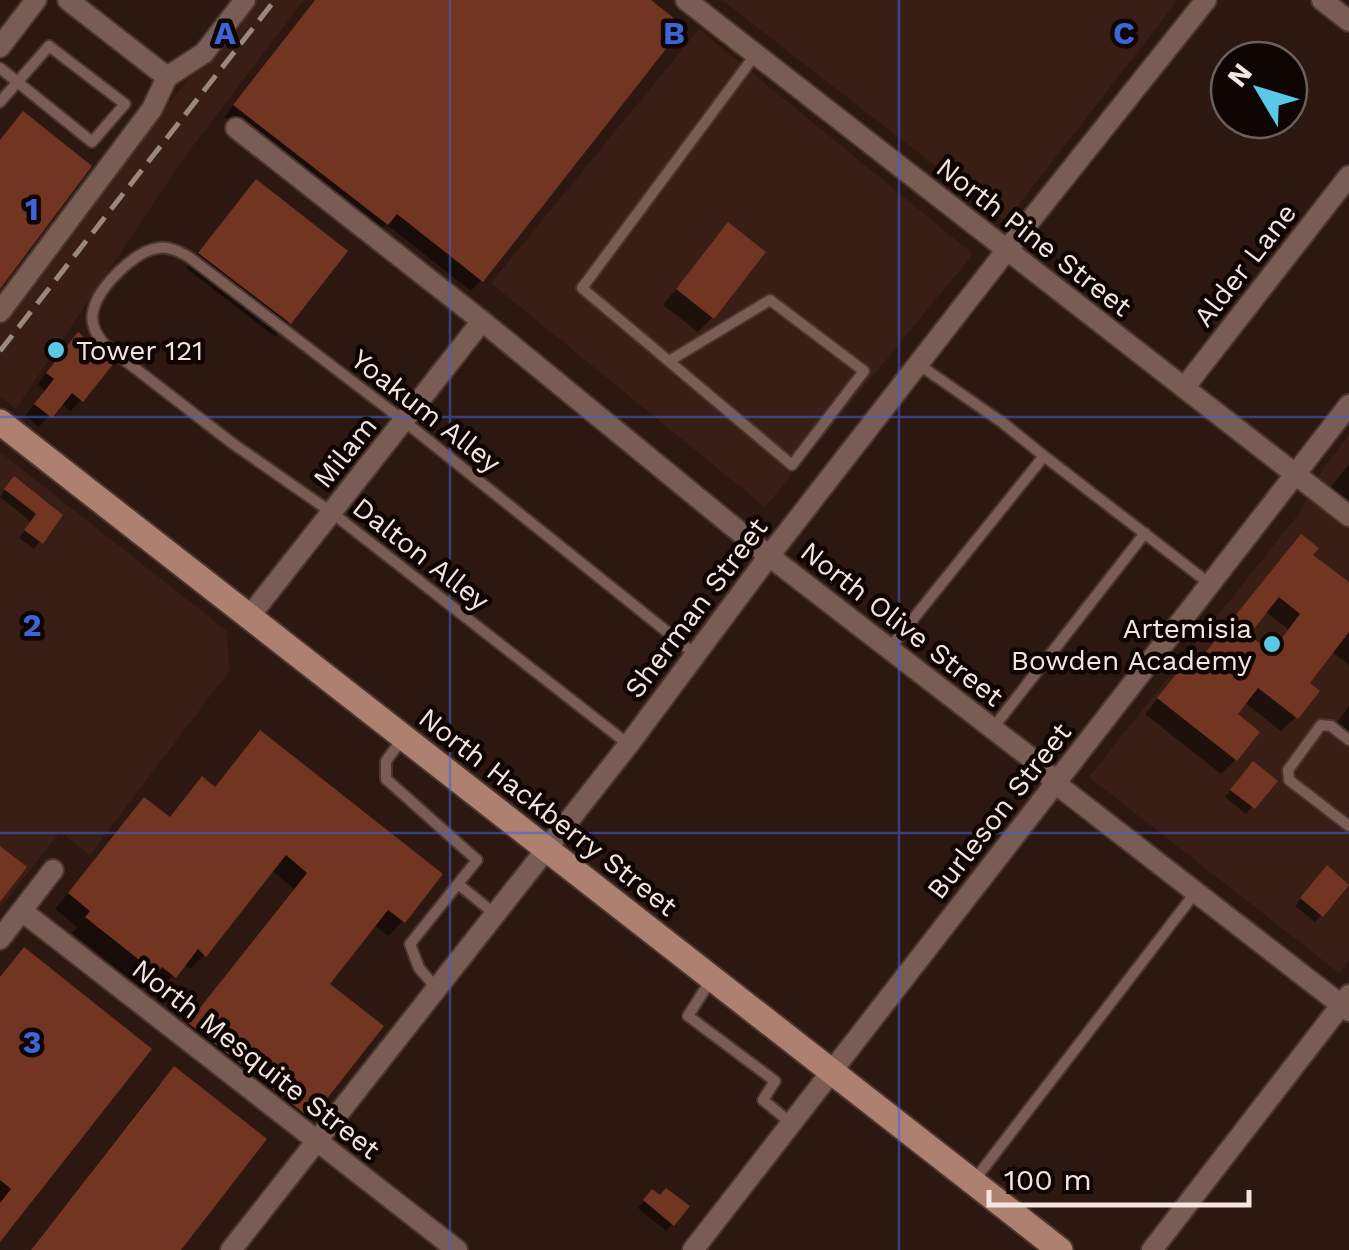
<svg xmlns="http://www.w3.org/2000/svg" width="1349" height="1250" font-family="'Work Sans',sans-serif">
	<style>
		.built { fill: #391e15 }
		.shadow { fill: #0007; fill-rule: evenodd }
		.building { fill: #723521; fill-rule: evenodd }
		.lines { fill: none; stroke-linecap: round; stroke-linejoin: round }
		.lane-casing { stroke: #49352e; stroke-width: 14 }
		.street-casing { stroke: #49352e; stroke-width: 24 }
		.secondary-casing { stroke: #49352e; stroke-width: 29 }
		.lane { stroke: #795c53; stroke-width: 10 }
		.street { stroke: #795c53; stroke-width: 20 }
		.secondary { stroke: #ae8070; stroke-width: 25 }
		.rail { stroke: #998781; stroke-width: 5; stroke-dasharray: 20 10; stroke-linecap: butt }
		.grid { fill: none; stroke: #3d65d9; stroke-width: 2.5; stroke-opacity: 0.55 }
		.poi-dot { fill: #5ac8e6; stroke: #0f0604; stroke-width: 4 }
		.labels { text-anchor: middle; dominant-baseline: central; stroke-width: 9; stroke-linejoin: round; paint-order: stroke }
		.street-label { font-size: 28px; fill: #f4e5e0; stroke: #0f0604 }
		.poi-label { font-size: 28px; fill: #f4e5e0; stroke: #0f0604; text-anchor: start }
		.grid-label { font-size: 32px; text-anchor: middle; font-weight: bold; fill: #3d65d9; stroke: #0f0604; stroke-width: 9; stroke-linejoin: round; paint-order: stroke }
	</style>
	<rect width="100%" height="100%" fill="#2d1811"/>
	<path class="built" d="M250,0H304L183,159L16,409L0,396V320Z
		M722,0H1178L1006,221Z
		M699,29L973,254L765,507L491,283Z
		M1349,435V961L1339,973L1089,777L1300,512L1324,467Z
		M0,452L227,631L229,671L90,855L60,832L0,908Z"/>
	<path class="shadow" d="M315,0H647L481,280L471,291L386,224L376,234L224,117Z
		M256,183L289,322L275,337L186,268Z
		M728,226L713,317L698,332L663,305Z
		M67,346L81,400L70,411L61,403L39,427L25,416L45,391L38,384Z
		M1349,464V510L1327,492Z
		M8,486L60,515L34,549L19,538L31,522L0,497Z
		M1301,537L1310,555L1349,585V665L1331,651L1306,683L1296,717L1281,731L1244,702L1234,715L1235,760L1221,774L1145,714L1193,656L1199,661ZM1265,611L1288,629L1269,654L1246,635Z
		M1349,706V736L1335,725Z
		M260,733L403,921L388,936L373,924L326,984L309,1117L294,1132L176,1039L294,889L271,870L204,955L190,969L183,964L159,991L146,981L140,987L72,933L77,927L55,909L144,800L168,819L202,780L213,789Z
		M1246,771L1274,781L1246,814L1225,797Z
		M1320,875L1321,915L1315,922L1295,906Z
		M0,977L149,1050L0,1238Z
		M174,1070L178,1250H31L159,1084Z
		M646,1199L672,1224L666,1231L638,1208Z"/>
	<path class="building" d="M315,0H651L684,26L483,282L397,214L388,225L233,105Z
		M23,111L92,166L0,289V140Z
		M256,179L348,251L291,324L198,253Z
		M728,222L766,252L714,319L676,289Z
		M78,332L114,363L83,402L72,393L52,418L34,404L54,379L46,373Z
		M14,476L63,515L43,544L24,530L36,514L4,489Z
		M1301,534L1319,548L1313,555L1349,582V632L1310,683L1320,691L1298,719L1258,688L1238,714L1260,732L1237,761L1157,698L1193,653L1200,659ZM1279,597L1300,614L1271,652L1249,635Z
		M260,730L443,874L405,923L388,910L330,984L384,1026L311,1119L188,1023L307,873L286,855L206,957L198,949L176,978L162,967L157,974L85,917L90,911L68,893L144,797L170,817L202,776L215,787Z
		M1253,761L1278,781L1255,809L1230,790Z
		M0,846L27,867L0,902Z
		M1327,865L1349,885L1323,917L1300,898Z
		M24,947L152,1049L0,1242V1203L11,1189L0,1180V977Z
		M174,1066L267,1139L181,1250H31Z
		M666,1188L690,1206L674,1226L643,1200L652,1189L660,1195Z"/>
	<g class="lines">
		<defs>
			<path id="lane" d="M0,68L92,142L125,104L49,46L0,102
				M669,361L770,300L864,371L792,465L582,288L755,55
				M918,364L1003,423L1044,456
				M889,649L1044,456L1210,584
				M993,728L1145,533
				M403,738L386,761V779L477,860L410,944L419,968L436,988
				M1349,740L1331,726L1321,725L1288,770L1289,780L1349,826
				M628,744L331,512L232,443L105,345C96,335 89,322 94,308C100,286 135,251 158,248C169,246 180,252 189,257L404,421L696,655
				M458,884L496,915
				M712,978L688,1016L775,1081L763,1100L791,1123
				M973,1182L1195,893"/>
			<path id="street" d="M68,0L167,77
				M686,0L1349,516
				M1322,0L1349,21
				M0,47L36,0
				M236,128L482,321L769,556L1040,765L1055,783L1349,1011
				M0,312L152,109L167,77L204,53L245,0
				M1184,388L1349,176
				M249,617L482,321
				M22,911L457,1250
				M0,939L53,870
				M231,1250L629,744L769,556L1006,251L1206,0
				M693,1250L1349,405
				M1152,1250L1349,995"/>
			<path id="secondary" d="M0,422L1060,1250"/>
		</defs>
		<use href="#lane" class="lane-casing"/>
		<use href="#street" class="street-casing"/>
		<use href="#secondary" class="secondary-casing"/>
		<use href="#lane" class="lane"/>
		<use href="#street" class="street"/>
		<use href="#secondary" class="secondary"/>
		<path class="rail" d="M0,351L275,0"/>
	</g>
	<path class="grid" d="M450,0V1250M899,0V1250M0,417H1349M0,833H1349"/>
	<g class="poi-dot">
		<circle cx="56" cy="350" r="10"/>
		<circle cx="1272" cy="644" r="10"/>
	</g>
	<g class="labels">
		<g class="street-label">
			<text transform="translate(1034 237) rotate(38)">North Pine Street</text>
			<text transform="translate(1245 265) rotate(-52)">Alder Lane</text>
			<text transform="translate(426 411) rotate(38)">Yoakum Alley</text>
			<text transform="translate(345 452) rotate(-51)">Milam</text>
			<text transform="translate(421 554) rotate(38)">Dalton Alley</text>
			<text transform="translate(696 608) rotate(-53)">Sherman Street</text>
			<text transform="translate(902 624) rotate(38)">North Olive Street</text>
			<text transform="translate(999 811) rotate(-52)">Burleson Street</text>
			<text transform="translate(548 812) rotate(38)">North Hackberry Street</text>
			<text transform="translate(256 1059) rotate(38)">North Mesquite Street</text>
		</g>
		<g class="poi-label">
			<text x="76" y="350">Tower 121</text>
			<text x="1252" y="628" text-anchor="end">Artemisia<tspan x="1252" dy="32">Bowden Academy</tspan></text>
		</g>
	</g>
	<g class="grid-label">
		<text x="225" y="44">A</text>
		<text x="674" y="44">B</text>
		<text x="1124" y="44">C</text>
		<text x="32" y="220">1</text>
		<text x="32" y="636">2</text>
		<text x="32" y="1053">3</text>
	</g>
	<g transform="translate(1259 90) rotate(308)"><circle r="48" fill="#0f0604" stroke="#6b5f5c" stroke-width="2.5"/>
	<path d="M0-8L18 38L0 25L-18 38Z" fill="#5ac8e6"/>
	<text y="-15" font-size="28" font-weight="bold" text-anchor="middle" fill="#f4e5e0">N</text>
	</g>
	<path d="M989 1190v15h260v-15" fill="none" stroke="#f4e5e0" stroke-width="5"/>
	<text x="1004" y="1190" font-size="30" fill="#f4e5e0" stroke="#0f0604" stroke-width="8" paint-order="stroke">100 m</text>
</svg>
